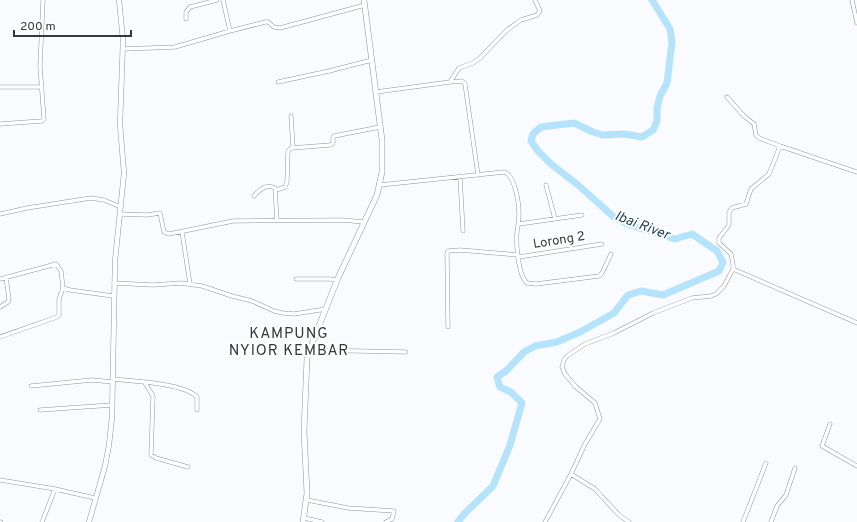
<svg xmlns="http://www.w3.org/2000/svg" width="857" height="522" font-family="Overpass,sans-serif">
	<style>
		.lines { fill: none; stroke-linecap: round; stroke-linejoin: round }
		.river { stroke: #b4e3fb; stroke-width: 7 }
		.minor-casing { stroke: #8f949b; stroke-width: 4.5 }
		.tertiary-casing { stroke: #8f949b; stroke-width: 5.5 }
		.secondary-casing { stroke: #8f949b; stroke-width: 6 }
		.minor { stroke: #fff; stroke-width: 3.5 }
		.tertiary { stroke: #fff; stroke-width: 4.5 }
		.secondary { stroke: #fff; stroke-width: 5 }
		.labels { text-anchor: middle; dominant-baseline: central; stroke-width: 4; stroke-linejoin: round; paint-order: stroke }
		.street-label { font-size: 13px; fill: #35373a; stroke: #fff }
		.water-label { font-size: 14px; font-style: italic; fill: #1e4253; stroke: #fff }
		.quarter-label { font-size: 15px; letter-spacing: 1px; fill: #35373a; stroke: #fff }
	</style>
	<rect width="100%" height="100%" fill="#f9fbfe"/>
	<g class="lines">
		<path class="river" d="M458,522L465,513L493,486L510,445L522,403L511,392L500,387L497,377L506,371L524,352L535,346L557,342L580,332L614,313L628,295L641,291L663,295L719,271L723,262L717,251L692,234L675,239L630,225L615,218L578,185L551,164L538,151L531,141L533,134L541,127L574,123L593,132L603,135L625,134L642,137L653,130L657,121V108L660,96L667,83L672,42L670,29L652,0"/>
		<defs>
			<path id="minor" d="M223,0L230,31
				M852,0L857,23
				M186,19V12L190,7L217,0
				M123,49L175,47L230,31L265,22H268L274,27L280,28L365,5
				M278,82L329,71L372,60
				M450,82L462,81L465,84L478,175
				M0,87H42
				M376,92L450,82L459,68L473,63L480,58L507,30L521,20L537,15L540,11L535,0
				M727,97L744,116L754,124L756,135L759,138L780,146L857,172
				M0,124L42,121L44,119L40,66L43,0
				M292,148L330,145L333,143V137L334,136L380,127
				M460,177L463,231
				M380,185L504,172C515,175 519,203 519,214C519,220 518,226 517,232C516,245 518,275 527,283L536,284L599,276L602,273L611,254
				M546,185L555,219
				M276,190L285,187L287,182L288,151L293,146L291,116
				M254,196C260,189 266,184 275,188L277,221
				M0,214L27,208L91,198L104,200L121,207
				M120,214L147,215L160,213L164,232L169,234L233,221L342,220L364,222
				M519,224L582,215
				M182,232L190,284
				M519,257L602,244
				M733,269L857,323
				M0,279L56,264L61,271L63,288L70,290L113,296
				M296,279H330L337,280
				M114,283L153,285L181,283L202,286L232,296L252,301L274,311L283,313L294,314L326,309
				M0,307L8,302L9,299L6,277
				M448,327L447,254L448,251L460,250L518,255
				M0,337L57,317L59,315V299L63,288
				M310,350L406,352
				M113,379C132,381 184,383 197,397V410
				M145,383L153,396L151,455L156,458L188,467
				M31,386L92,380L113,382
				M40,410L112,405
				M830,424L822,446L857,466
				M571,474L595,489L619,515L629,522
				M0,480L55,489L95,498
				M307,500L348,508L394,511L392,519L386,522
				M304,518L322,522
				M0,522H1
				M42,522L55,489
				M545,522L571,474L585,444L600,419L595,403L576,387L565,374L562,367L564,360L567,356L585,344L614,333L653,313L692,298L711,296L716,294L724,286L733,269V264L731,254L719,243V238L729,225V212L732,208L746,204L751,189L769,174L780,146
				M743,522L766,463
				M771,522L777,506L786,495L795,468"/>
			<path id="tertiary" d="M89,522L105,466L109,445L112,417L115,261L124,173L120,124L123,40L119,0"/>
			<path id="secondary" d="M303,522L307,493L304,431L307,358L313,341L338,278L377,195L382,172V140L364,0"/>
		</defs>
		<use href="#minor" class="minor-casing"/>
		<use href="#tertiary" class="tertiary-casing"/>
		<use href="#secondary" class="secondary-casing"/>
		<use href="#minor" class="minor"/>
		<use href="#tertiary" class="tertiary"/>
		<use href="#secondary" class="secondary"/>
	</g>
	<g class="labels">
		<g class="street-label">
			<text transform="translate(559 241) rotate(-9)">Lorong 2</text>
		</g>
		<g class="water-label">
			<text transform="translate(642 226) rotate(21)">Ibai River</text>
		</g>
		<g class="quarter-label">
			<text x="289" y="334">KAMPUNG<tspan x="289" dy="17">NYIOR KEMBAR</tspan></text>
		</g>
	</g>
	<path d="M14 30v6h117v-6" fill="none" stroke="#35373a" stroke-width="2"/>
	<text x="20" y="30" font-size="12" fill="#35373a" stroke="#ffffff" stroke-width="3" paint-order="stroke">200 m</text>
</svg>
